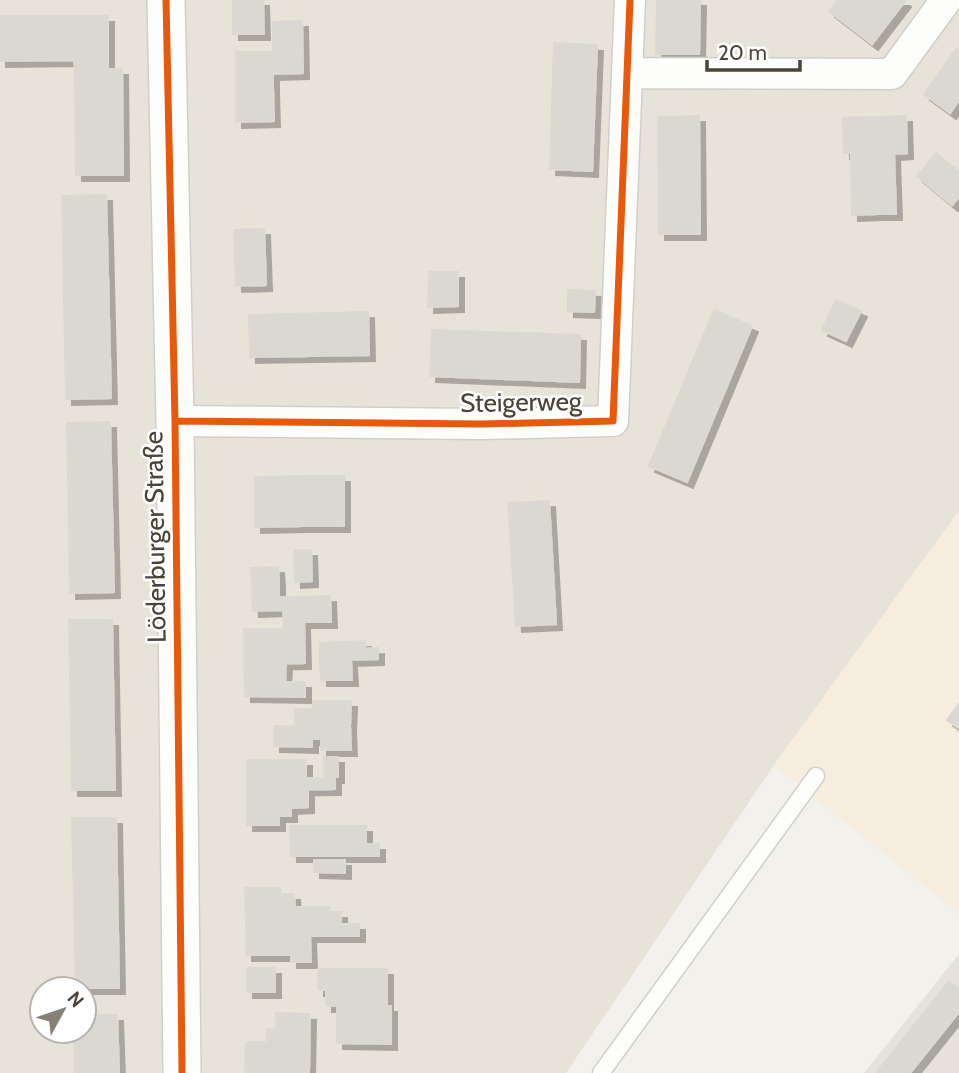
<svg xmlns="http://www.w3.org/2000/svg" width="959" height="1073" font-family="Cabin,sans-serif">
	<style>
		.residential { fill: #e8e3d9; fill-rule: evenodd }
		.commercial { fill: #f7edde }
		.industrial { fill: #e6e1dc }
		.building { fill: #dbd8d2; stroke: #dcd8d2; stroke-width: 2; filter: url(#shadow) }
		.lines { fill: none; stroke-linecap: round; stroke-linejoin: round }
		.service-casing { stroke: #d1cfca; stroke-width: 19 }
		.minor-casing { stroke: #d1cfca; stroke-width: 33 }
		.tertiary-casing { stroke: #d1cfca; stroke-width: 40 }
		.service { stroke: #fdfdfc; stroke-width: 16 }
		.minor { stroke: #fdfdfc; stroke-width: 30 }
		.tertiary { stroke: #fdfdfc; stroke-width: 37 }
		.cycleway-casing { stroke: #fff; stroke-width: 11 }
		.cycleway { stroke: #e8590c; stroke-width: 7 }
		.labels { text-anchor: middle; dominant-baseline: central; stroke-width: 5; stroke-linejoin: round; paint-order: stroke }
		.street-label { font-size: 26px; fill: #4b4336; stroke: #fff }
	</style>
	<defs>
		<filter id="shadow"><feDropShadow dx="6" dy="6" stdDeviation="0" flood-color="#0004"/></filter>
	</defs>
	<rect width="100%" height="100%" fill="#f3f1ec"/>
	<path class="residential" d="M0,0H959V511L774,765L566,1073H0ZM42,989H84V1031H42Z"/>
	<path class="commercial" d="M959,511V913L774,765Z"/>
	<path class="industrial" d="M959,954V1073H864Z"/>
	<path class="building" d="M233,0H263L264,34H233Z
		M657,0H700L699,54H656Z
		M838,0H904L905,1L872,44L829,11Z
		M0,16H108V69H75L74,60L0,61Z
		M302,21L303,73L273,74V22Z
		M554,43L597,45L592,171L550,169Z
		M956,49L959,51V100L950,113L924,94Z
		M236,52H273V88L236,89Z
		M75,69H122L123,175H76Z
		M273,88L274,121L236,122V89Z
		M699,116L700,234H659L658,117Z
		M906,116L907,153L894,154L896,214H876L873,117Z
		M873,117L876,214L852,215L851,152L844,153L843,118Z
		M936,153L959,172V197L952,205L917,176Z
		M106,195L111,398L66,399L62,196Z
		M264,229L266,285L236,286L234,230Z
		M429,272H458V306L428,307Z
		M568,290L595,291L594,312L568,311Z
		M836,300L861,311L846,341L822,330Z
		M714,310L752,326L687,482L649,466Z
		M368,312L369,355L250,357L249,315Z
		M432,330L580,335L579,382L430,376Z
		M110,422L114,592L70,593L67,423Z
		M301,476V526L255,527V477Z
		M301,476H344V526H301Z
		M549,501L556,624L516,626L508,503Z
		M294,550H311L312,581L295,582Z
		M278,567L279,582L252,583L251,568Z
		M279,582V597L252,598V583Z
		M330,596L331,622H304L305,663L244,664V629H284L283,610L253,611L252,598Z
		M69,620H112L115,790H72Z
		M365,641V649L378,648V659L320,661V643Z
		M320,661H351L352,680H321Z
		M286,663L285,682H305V697L245,696L244,664Z
		M313,701H351L350,726L295,725V709L313,710Z
		M959,704V728L947,720Z
		M274,726H350L351,750H321V739H312V747L274,746Z
		M324,757H338V777H335V789L247,790V760H306V778H324Z
		M308,789V807L291,808V816H279V825H247V790Z
		M72,818H116L119,988H76Z
		M290,826H366V844H379V856H291Z
		M314,860H345V873L314,872Z
		M245,888H280L281,894H294L295,907H329V912H341V924H246Z
		M246,924H359V936H310L311,962H291V955H246Z
		M247,968H275V992H247Z
		M318,969H387V990H318Z
		M949,981L959,989V1012L910,1073H876Z
		M326,990H387V1006H391V1044L337,1043V1006H326Z
		M276,1013L310,1014L309,1071L245,1070L246,1042H267V1029L276,1030Z
		M84,1015H117L119,1073H75L74,1031H84Z
		M245,1070L309,1071V1073H245Z"/>
	<g class="lines">
		<defs>
			<path id="service" d="M601,1073L816,776"/>
			<path id="minor" d="M627,73L892,74L946,0
				M175,421L481,424L613,421L630,0"/>
			<path id="tertiary" d="M166,0L175,421L182,1073"/>
		</defs>
		<use href="#service" class="service-casing"/>
		<use href="#minor" class="minor-casing"/>
		<use href="#tertiary" class="tertiary-casing"/>
		<use href="#service" class="service"/>
		<use href="#minor" class="minor"/>
		<use href="#tertiary" class="tertiary"/>
		<defs>
			<path id="cycleway" d="M166,0L175,421L182,1073
				M175,421L481,424L613,421L630,0"/>
		</defs>
		<use href="#cycleway" class="cycleway-casing"/>
		<use href="#cycleway" class="cycleway"/>
	</g>
	<g class="labels">
		<g class="street-label">
			<text transform="translate(521 402) rotate(-1)">Steigerweg</text>
			<text transform="translate(155 537) rotate(-91)">Löderburger Straße</text>
		</g>
	</g>
	<g transform="translate(63 1010) rotate(50)"><circle r="33" fill="#ffffff" stroke="#b7b4af" stroke-width="2"/>
	<path d="M0-5L12 26L0 18L-12 26Z" fill="#868076"/>
	<text y="-10" font-size="19" font-weight="bold" text-anchor="middle" fill="#4b4336">N</text>
	</g>
	<path d="M707 60v10h93v-10" fill="none" stroke="#4b4336" stroke-width="3.5"/>
	<text x="718" y="60" font-size="21" fill="#4b4336" stroke="#ffffff" stroke-width="5" paint-order="stroke">20 m</text>
</svg>
